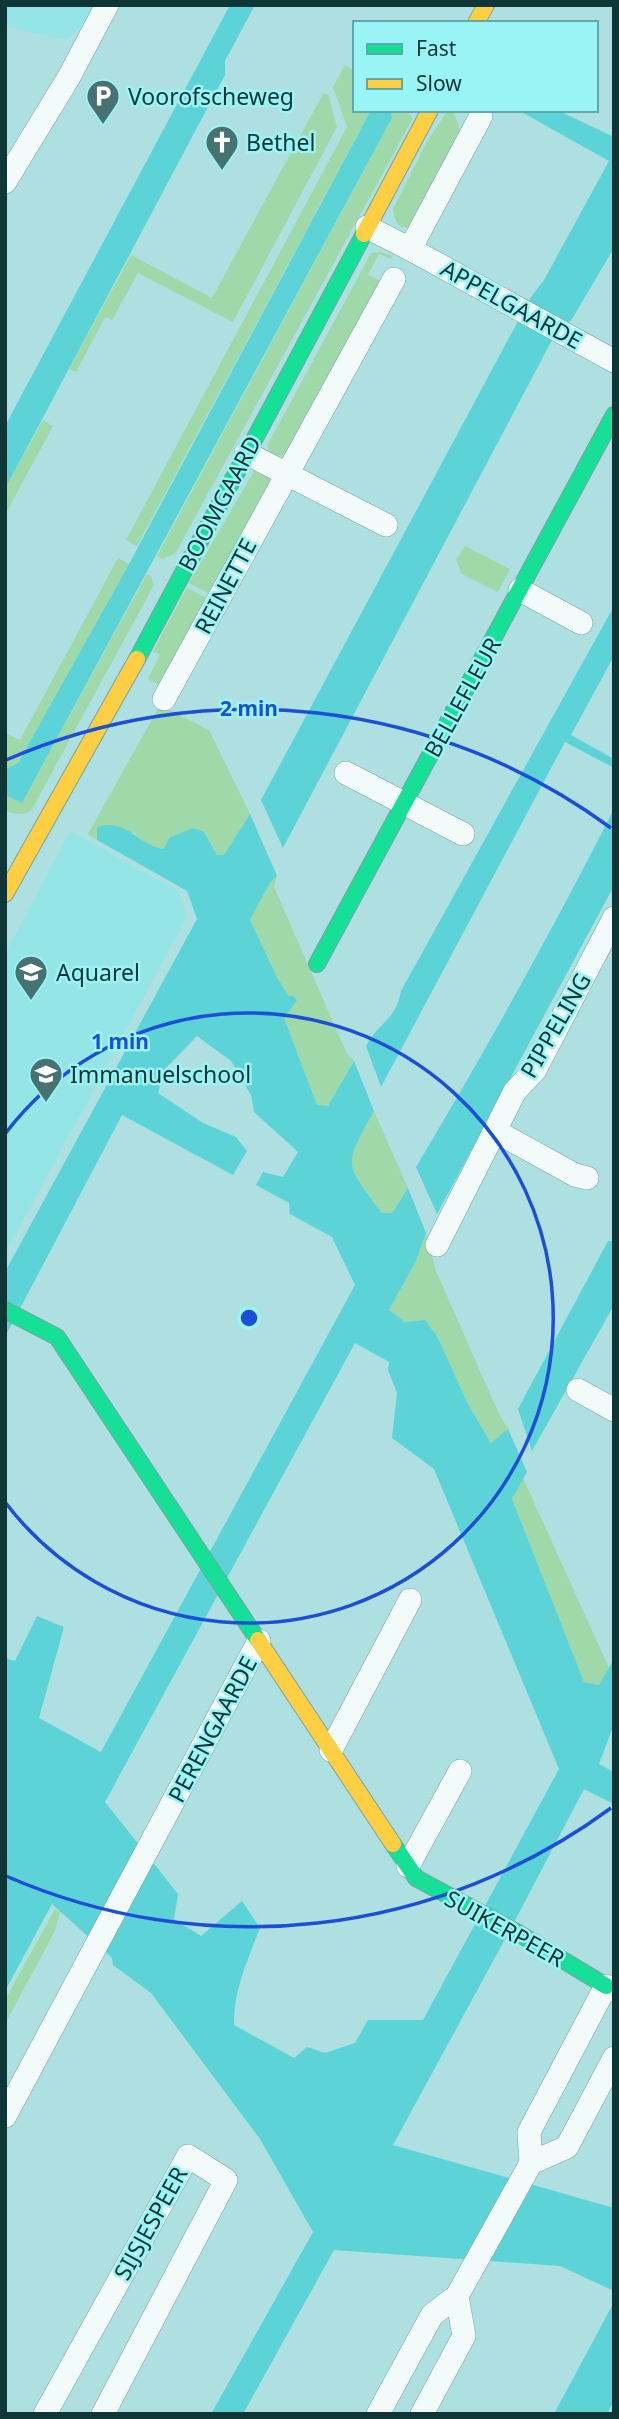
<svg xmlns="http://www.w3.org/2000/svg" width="619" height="2419" font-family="'Noto Sans',sans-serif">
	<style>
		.built { fill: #95e5e6 }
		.green { fill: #9fd8a9 }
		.water { fill: #5cd3d6; fill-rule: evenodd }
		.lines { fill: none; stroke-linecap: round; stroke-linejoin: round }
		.street-casing { stroke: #79a2a3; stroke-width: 24 }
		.fast-casing { stroke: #79a2a3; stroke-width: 18 }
		.slow-casing { stroke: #79a2a3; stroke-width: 18 }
		.street { stroke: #f3fafa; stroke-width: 23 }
		.fast { stroke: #16e098; stroke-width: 16 }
		.slow { stroke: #ffcf43; stroke-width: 16 }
		.ring { fill: none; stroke: #1d4ed8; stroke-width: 3.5 }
		.labels { text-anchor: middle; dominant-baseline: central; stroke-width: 5; stroke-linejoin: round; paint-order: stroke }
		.poi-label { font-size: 23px; fill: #0f3637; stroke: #99f4f6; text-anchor: start }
		.street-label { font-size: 23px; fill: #0f3637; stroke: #99f4f6 }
		.centre { fill: #1d4ed8; stroke: #99f4f6; stroke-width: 3.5 }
		.ring-label { font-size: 21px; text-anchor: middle; font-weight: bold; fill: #1d4ed8; stroke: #99f4f6; stroke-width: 5; stroke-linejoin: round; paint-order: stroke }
	</style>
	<rect width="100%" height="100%" fill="#aee0e1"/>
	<path class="built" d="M5,5H100L68,40L5,27Z
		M70,831L178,891L187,917L5,1254V954Z"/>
	<path class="green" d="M345,65L355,71V110H371L137,546L126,540L347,127L333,87Z
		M323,94H328L337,127L233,322L138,273L112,320L105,317L76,372L69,369L131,255L212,298Z
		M390,110H405L413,118L175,554L162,559L157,556L392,118Z
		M448,110H453L461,133L411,226C399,232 394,220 393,209L426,143Z
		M381,252L392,256L391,259L379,254L368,275L381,281L290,452C281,458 272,456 267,446L371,253Z
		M43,420L53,426L5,515V489Z
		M254,471C263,471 270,475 272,485L212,595L189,583Z
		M465,546L510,569L498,592L462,574L456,560Z
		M118,558L129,564L18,763L5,769V733L20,740Z
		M147,574L151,576L154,585L31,811C21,816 15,815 5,810V795L22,803Z
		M187,588L210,600L163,687L148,679L160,655L153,651Z
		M160,705L209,730L250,814L224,855H217L204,832L164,849L151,848L134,833L97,827V840L88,834Z
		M277,876L274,887L347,1054L354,1061L328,1106L317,1105L284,1018L289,998L278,979L250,920L271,881Z
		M374,1111L408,1188L392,1213H382C344,1162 343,1168 374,1111Z
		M426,1233L436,1271L499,1414L508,1429L491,1443L468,1404L437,1336L425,1320L405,1322L389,1310L416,1261Z
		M523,1478L609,1668L599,1685L584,1682L512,1499Z
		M55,1909L60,1912L55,1931L5,2024V2000Z"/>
	<path class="water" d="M230,5H255L225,61V75L5,489V426Z
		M371,110H390L392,118L22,803L5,795V769L18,763L129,564Z
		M518,110H557L614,137V248L572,319L551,342L283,848L261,800L531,297L544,280L609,161Z
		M614,606V656L571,735L614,759V768L565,742L381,1087L366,1046C379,1022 396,1020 401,991Z
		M614,809V886L437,1214L416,1167C486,1050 552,931 614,809Z
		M250,814L277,876L271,881L250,920L278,979L289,997L292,995L297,1000L284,1018L317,1105L328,1106L354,1061L374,1111C343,1168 344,1162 382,1213H392L408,1188L426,1233L416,1261L389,1310L405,1322L425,1320L437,1336L468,1404L491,1443L508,1429L527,1472L512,1499L584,1682L599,1685L614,1659V1724L599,1764L614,1772V1804L584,1789L510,1930L393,2145L614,2208V2291L560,2266L334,2250L243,2414H211L313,2232L260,2139L151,1993L113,1965L112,1958L52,1904L5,1991V1658L15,1661L37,1616L64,1627L39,1718L101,1752L355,1285L332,1237L290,1214L289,1203L256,1185L263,1172L283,1177L298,1152L254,1112L251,1095L231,1061L197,1036L166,1068L158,1093L203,1123L236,1137L247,1151L233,1175L122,1115L5,1337V1272L197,919L187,891L97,840V827C127,817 138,846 164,849L169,838L193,828L204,832L217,855H224ZM355,1343L389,1362L388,1370L397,1393L392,1438L434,1469L559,1769L423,2020H368L355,2043L325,2053L307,2047L294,2058L234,2025C233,1991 248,1959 260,1928L242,1901L201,1936L174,1919L178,1894L105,1802Z
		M614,1232V1305L532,1451L518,1409L608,1241H613Z
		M614,2302V2401L607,2414H554Z"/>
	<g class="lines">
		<defs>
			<path id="street" d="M5,182L69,77L107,5
				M367,227L410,249L481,116
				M410,249L614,361
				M246,453L386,525
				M520,590L581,623
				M164,699L394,279
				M346,773L463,834
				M495,1131L575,1175L587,1178
				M437,1245L515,1091L535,1070L614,918
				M578,1390L614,1410
				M331,1750L410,1600
				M408,1866L460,1771
				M614,1990L606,1986L529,2132L531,2163L567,2147L614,2058
				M5,2116L259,1641
				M457,2296L531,2163
				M45,2414L188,2156L226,2180L103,2414
				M378,2414L432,2315L457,2296L464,2336L422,2414"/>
			<path id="fast" d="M137,659L364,234
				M317,964L614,415
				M5,1310L57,1337L258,1640
				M393,1844L416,1878L518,1933L606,1986"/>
			<path id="slow" d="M476,23L486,5
				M364,234L430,110
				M5,894L137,659
				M258,1640L393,1844"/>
		</defs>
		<use href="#street" class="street-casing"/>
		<use href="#fast" class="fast-casing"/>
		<use href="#slow" class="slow-casing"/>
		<use href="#street" class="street"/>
		<use href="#fast" class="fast"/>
		<use href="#slow" class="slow"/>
	</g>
	<g class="ring">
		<path d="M5 1134A305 305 0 1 1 5 1502"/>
		<path d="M611 1808A609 609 0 0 1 6 1876M6 760A609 609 0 0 1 611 828"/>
	</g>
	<defs>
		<symbol id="parking-pin" viewBox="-11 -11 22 30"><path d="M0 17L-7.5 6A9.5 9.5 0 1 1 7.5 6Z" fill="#477272" stroke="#99f4f6"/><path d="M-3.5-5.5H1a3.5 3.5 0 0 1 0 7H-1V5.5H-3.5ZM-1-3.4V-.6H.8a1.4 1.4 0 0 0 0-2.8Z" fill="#fff"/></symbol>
		<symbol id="church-pin" viewBox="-11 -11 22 30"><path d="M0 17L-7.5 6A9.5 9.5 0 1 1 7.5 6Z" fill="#477272" stroke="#99f4f6"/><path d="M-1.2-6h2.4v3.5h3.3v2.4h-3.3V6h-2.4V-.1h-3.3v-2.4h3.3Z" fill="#fff"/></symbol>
		<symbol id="school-pin" viewBox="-11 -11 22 30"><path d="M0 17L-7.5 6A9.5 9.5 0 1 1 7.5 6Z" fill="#477272" stroke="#99f4f6"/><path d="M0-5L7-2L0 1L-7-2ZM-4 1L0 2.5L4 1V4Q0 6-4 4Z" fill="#fff"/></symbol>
	</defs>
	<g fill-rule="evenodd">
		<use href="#parking-pin" x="84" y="77" width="38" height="52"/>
		<use href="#church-pin" x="203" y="123" width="38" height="52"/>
		<use href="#school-pin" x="12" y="953" width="38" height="52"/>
		<use href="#school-pin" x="27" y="1055" width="38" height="52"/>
	</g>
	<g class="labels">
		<g class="poi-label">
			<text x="128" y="96">Voorofscheweg</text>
			<text x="246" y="142">Bethel</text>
			<text x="56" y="972">Aquarel</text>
			<text x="70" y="1074">Immanuelschool</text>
		</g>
		<g class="street-label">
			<text transform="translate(512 304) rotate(29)">APPELGAARDE</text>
			<text transform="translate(219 503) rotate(-62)">BOOMGAARD</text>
			<text transform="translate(225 586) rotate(-62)">REINETTE</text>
			<text transform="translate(462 697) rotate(-61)">BELLEFLEUR</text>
			<text transform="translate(555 1025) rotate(-60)">PIPPELING</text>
			<text transform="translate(212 1729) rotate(-62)">PERENGAARDE</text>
			<text transform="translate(505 1928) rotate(29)">SUIKERPEER</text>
			<text transform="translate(150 2223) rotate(-61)">SIJSJESPEER</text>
		</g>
	</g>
	<circle cx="249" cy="1318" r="10" class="centre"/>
	<g class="ring-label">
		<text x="249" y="716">2 min</text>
		<text x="120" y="1049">1 min</text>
	</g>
	<rect width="619" height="2419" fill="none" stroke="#0f3637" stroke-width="14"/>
	<rect x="353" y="21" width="245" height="91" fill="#99f4f6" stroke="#62a8aa" stroke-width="2"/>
	<rect x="367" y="44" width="35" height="10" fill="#16e098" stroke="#62a8aa" stroke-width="2"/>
	<text x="416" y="56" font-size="21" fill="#0f3637">Fast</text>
	<rect x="367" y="79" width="35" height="10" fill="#ffcf43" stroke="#62a8aa" stroke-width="2"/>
	<text x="416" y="91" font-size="21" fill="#0f3637">Slow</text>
</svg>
